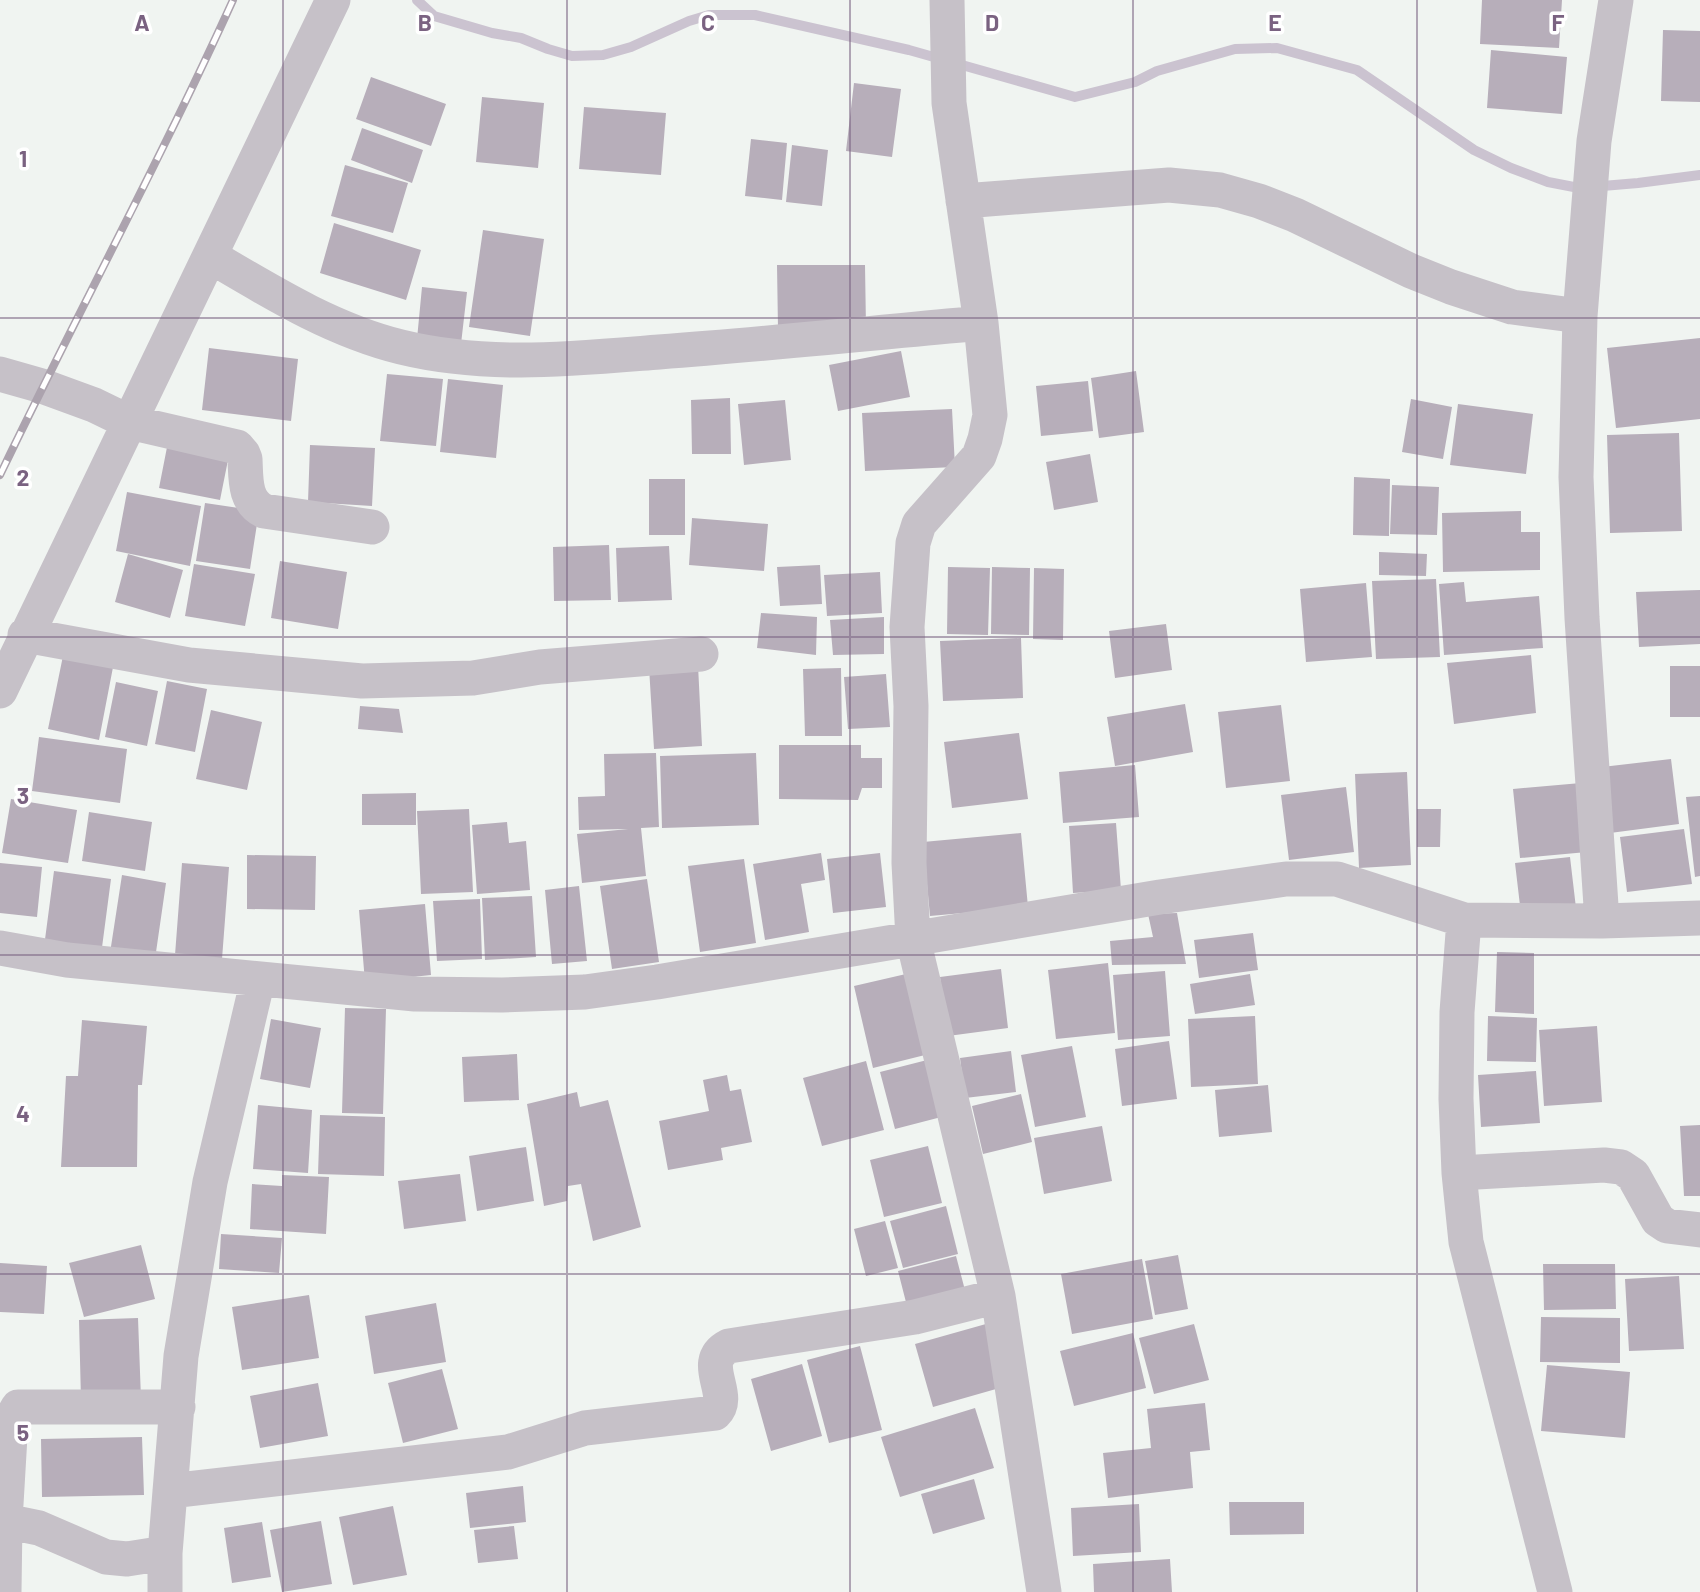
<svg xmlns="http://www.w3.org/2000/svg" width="1700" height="1592" font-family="Barlow,sans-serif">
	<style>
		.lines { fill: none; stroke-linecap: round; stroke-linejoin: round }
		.stream { stroke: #cbc3d0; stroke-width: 10 }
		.building { fill: #b7aeba }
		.street { stroke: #c6c1c8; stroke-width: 35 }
		.rail-casing { stroke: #aca3ae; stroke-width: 8 }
		.rail { stroke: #fff; stroke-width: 5; stroke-dasharray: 16; stroke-linecap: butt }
		.grid { fill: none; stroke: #7a6281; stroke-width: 2; stroke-opacity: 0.55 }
		.grid-label { font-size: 23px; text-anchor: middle; font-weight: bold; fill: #7a6281; stroke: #fff; stroke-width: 7; stroke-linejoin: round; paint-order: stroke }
	</style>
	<rect width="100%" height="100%" fill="#f0f4f1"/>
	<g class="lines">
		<path class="stream" d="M417,0L434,16L492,33L521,38L548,49L572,56L603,55L631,47L689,21L709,15H755L909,50L1075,97L1135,82L1157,71L1235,49L1277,48L1357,70L1474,150L1511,168L1548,182L1579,188L1638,183L1700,175"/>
	</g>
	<path class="building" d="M1482,0H1562L1559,48L1480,44Z
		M1663,30L1700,31V102L1661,101Z
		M1491,50L1567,57L1562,114L1487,108Z
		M371,77L446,104L431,146L356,119Z
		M854,83L901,89L892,157L846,151Z
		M482,97L544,103L538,168L476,162Z
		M584,107L666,113L661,175L579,169Z
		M362,128L423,150L412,183L351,160Z
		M751,139L787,143L782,200L745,196Z
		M792,145L828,150L822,206L786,202Z
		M345,165L408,183L393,233L331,216Z
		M334,223L421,250L406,300L320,273Z
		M483,230L544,239L530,336L469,327Z
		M777,265H865L866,328L778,329Z
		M422,287L467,292L461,344L417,339Z
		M1700,338V419L1616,428L1607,348Z
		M209,348L298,359L291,421L202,410Z
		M901,351L910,397L838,411L829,365Z
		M1136,371L1144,432L1099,438L1091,378Z
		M387,374L443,379L436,446L380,441Z
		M448,379L503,385L496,458L440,452Z
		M1088,381L1093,431L1041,436L1036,386Z
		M730,398L731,454H692L691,400Z
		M1411,399L1452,407L1443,459L1402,452Z
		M785,400L791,460L744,465L738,404Z
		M1458,404L1533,414L1526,474L1450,465Z
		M952,409L955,467L865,471L862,413Z
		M1679,433L1682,531L1610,533L1607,435Z
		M169,437L230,450L220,500L159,488Z
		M310,445L375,448L372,506L308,502Z
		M1090,454L1098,502L1054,510L1046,462Z
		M1354,477L1390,479L1389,536L1353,535Z
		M649,479H685V535H649Z
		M1392,485L1439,487L1437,535L1390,534Z
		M127,492L201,506L190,566L116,551Z
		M205,503L259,511L250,569L196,561Z
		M1521,511V532H1540V570L1443,572L1442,513Z
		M692,518L768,524L764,571L689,565Z
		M609,545L611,600L554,601L553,547Z
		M669,546L672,600L618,602L616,548Z
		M1379,552L1427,554L1426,576L1379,575Z
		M128,554L183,570L170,618L115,602Z
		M280,561L347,572L338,629L271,618Z
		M194,564L255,574L245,626L185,616Z
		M820,565L822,604L780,606L777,567Z
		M948,567L990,568L988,635L947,634Z
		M992,567L1030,568L1029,635L991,634Z
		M1034,568L1064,569L1063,640L1033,639Z
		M880,572L882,613L827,616L824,575Z
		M1436,579L1440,657L1376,659L1372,581Z
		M1464,582L1466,602L1539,596L1543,648L1444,655L1439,584Z
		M1366,583L1372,657L1306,662L1300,589Z
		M1700,590V644L1639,647L1636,592Z
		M761,613L817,617L816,655L757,648Z
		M884,617V654L833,655L830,620Z
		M1166,624L1172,670L1115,678L1109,631Z
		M1021,638L1023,698L943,701L940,641Z
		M64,651L114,662L99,740L48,729Z
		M1531,655L1536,713L1454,724L1447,663Z
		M698,665L702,746L654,749L649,667Z
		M1670,666H1700V717H1670Z
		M841,668L842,736H805L803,669Z
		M886,674L890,727L848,729L844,677Z
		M167,681L207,689L195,752L155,744Z
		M116,682L158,691L147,746L105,737Z
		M1185,704L1193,752L1115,766L1107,717Z
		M1281,705L1290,781L1226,788L1218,712Z
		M360,706L399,709L403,733L358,729Z
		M211,710L262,722L247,790L196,779Z
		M1019,733L1028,799L952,808L944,742Z
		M39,737L127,749L120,803L32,791Z
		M779,745H861V758H882V788H862L858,800L779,799Z
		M656,753L659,827L641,828L646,876L582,883L577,834L628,829L579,830L578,797L605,796L604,754Z
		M756,753L759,825L662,828L660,756Z
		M1671,759L1679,824L1610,833L1602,767Z
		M1135,765L1139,817L1063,823L1059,772Z
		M1407,772L1411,865L1359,868L1355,774Z
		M1581,783L1587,852L1520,858L1513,789Z
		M1346,787L1354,852L1289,860L1281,795Z
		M416,793V825H362V794Z
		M1700,796V876L1695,877L1686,797Z
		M11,799L77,810L68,863L2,853Z
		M469,809L473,892L421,894L417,811Z
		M1417,809H1441L1440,847H1417Z
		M89,812L152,822L145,871L82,861Z
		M507,822L509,843L526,841L530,890L477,894L472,825Z
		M1116,823L1121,890L1073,893L1069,826Z
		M1684,829L1692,884L1627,892L1620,837Z
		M1021,833L1028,907L930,916L923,842Z
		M821,853L825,880L801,884L809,932L765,940L753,864Z
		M880,853L886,907L833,913L827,859Z
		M247,855L316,856L315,910L247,909Z
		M1570,857L1576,908L1521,914L1515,863Z
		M744,859L756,943L700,952L688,866Z
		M0,863L42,867L37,917L0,913Z
		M182,863L229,867L222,959L175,955Z
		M54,871L111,879L101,955L44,947Z
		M122,875L166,883L155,959L110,953Z
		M647,879L659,962L612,969L600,886Z
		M579,886L587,961L552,964L545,890Z
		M532,896L536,957L485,960L482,898Z
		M480,899L482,959L437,961L433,901Z
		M425,904L431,975L365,982L359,910Z
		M1177,913L1186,964L1112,965L1110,941L1153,937L1148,914Z
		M1253,933L1258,970L1199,978L1194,940Z
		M1497,952L1534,953V1014L1495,1012Z
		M1108,963L1115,1033L1056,1039L1048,970Z
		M1001,969L1008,1028L948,1036L940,977Z
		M1165,971L1170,1036L1118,1040L1113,975Z
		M906,974L925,1055L873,1068L854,986Z
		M1250,974L1255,1005L1195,1014L1190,984Z
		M345,1008L386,1009L383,1114L342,1113Z
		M1255,1016L1258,1084L1191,1087L1188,1019Z
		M1488,1016L1537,1018L1536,1062L1487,1061Z
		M271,1019L321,1028L310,1088L260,1079Z
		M82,1020L147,1026L142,1085H138L137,1167H61L66,1076H78Z
		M1597,1026L1602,1102L1544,1106L1539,1030Z
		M1169,1041L1177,1099L1122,1106L1115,1049Z
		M1072,1046L1086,1117L1035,1127L1021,1055Z
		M1011,1051L1016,1092L965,1098L960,1058Z
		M517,1054L519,1100L464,1102L462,1057Z
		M935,1058L949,1115L895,1129L880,1072Z
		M866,1061L884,1130L822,1146L803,1078Z
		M1536,1071L1540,1123L1481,1127L1478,1075Z
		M727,1075L730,1091L741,1089L752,1142L721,1148L723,1160L668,1170L659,1121L709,1111L703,1080Z
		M1268,1085L1272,1132L1219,1137L1215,1090Z
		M577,1092L580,1107L608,1100L641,1227L593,1241L581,1184L568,1186L567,1201L544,1206L527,1104Z
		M1021,1094L1032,1142L983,1154L972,1106Z
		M258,1105L312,1110L308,1173L253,1169Z
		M320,1115L385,1117L384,1176L318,1174Z
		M1700,1125V1196H1684L1680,1126Z
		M1102,1126L1112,1181L1044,1194L1034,1138Z
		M928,1146L942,1203L884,1217L870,1160Z
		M526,1147L534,1201L477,1211L469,1156Z
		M460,1174L466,1221L404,1229L398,1181Z
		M282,1175L329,1177L326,1234L250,1229L252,1184L282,1186Z
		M946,1206L958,1254L903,1268L890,1221Z
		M885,1221L898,1268L866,1276L854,1229Z
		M221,1234L282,1238L279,1273L219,1269Z
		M141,1245L155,1299L84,1317L69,1263Z
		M1178,1255L1188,1309L1155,1315L1145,1261Z
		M956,1256L966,1294L908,1310L898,1271Z
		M1142,1259L1153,1319L1072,1334L1061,1274Z
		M0,1263L47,1266L44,1314L0,1312Z
		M1543,1264H1615L1616,1309L1544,1310Z
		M1679,1276L1684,1349L1629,1351L1625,1279Z
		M309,1295L319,1358L242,1370L232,1307Z
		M436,1303L446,1362L374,1374L365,1316Z
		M1541,1317L1620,1318V1363L1540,1362Z
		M138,1318L141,1399L81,1400L79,1320Z
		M993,1322L1010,1385L933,1407L915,1344Z
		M1194,1324L1209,1380L1154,1394L1139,1338Z
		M1133,1333L1146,1388L1074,1406L1060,1351Z
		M860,1346L882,1430L829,1443L807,1360Z
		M802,1364L822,1436L771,1451L751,1379Z
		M1547,1365L1630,1372L1625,1438L1541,1431Z
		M442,1369L458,1429L403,1443L388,1383Z
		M318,1383L328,1436L260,1448L250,1396Z
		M1205,1403L1210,1450L1190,1452L1193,1488L1108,1498L1103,1453L1151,1448L1147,1409Z
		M975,1408L994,1468L900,1497L881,1437Z
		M142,1437L144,1495L42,1497L41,1439Z
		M974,1479L985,1519L933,1534L921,1494Z
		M523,1486L526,1522L470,1528L466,1493Z
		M1229,1502H1304V1534L1230,1535Z
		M1139,1504L1141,1552L1073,1556L1071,1508Z
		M393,1506L407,1575L353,1585L339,1517Z
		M321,1521L332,1584L282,1592L270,1530Z
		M262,1522L271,1577L232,1583L224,1528Z
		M514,1526L518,1559L478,1563L474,1530Z
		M1170,1559L1172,1592H1094L1093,1564Z"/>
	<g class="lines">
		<path class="street" d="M947,0L949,103L981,323L990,415L985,439L979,456L919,524L913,543L907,627L911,706L909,863L913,939L998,1296L1044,1592
			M963,201L1169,185L1220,190L1259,201L1295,215L1411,271L1451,287L1512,307L1580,316
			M210,256C271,292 332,330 401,347C487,368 572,359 659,352C767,344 874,333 981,323
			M0,374L42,386L94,405L129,422L237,447L243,454L245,459C246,479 244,501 264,511L372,527
			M25,635L189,665L362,681L473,678L540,667L701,654
			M0,691L333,0
			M1464,920L1457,1012L1456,1099L1459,1173L1466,1242L1555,1592
			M1602,921L1582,618L1576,477L1580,316L1594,141L1616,0
			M0,948L67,960L415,994L502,995L585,992L657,982L1160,897L1286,879H1337L1464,920L1602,921L1700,918
			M1459,1173L1604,1165L1621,1167L1633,1175L1658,1220L1667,1226L1700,1230
			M170,1491L508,1452L585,1428L715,1413C734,1395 697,1362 729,1346L915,1317L998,1296
			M5,1521L39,1528L106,1557L127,1559L165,1553
			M4,1592L5,1521L11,1419L18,1407H178
			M165,1592V1553L181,1356L210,1182L258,979"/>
		<defs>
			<path id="rail" d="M0,475C76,316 160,161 233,0"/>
		</defs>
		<use href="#rail" class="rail-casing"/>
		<use href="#rail" class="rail"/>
	</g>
	<path class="grid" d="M283,0V1592M567,0V1592M850,0V1592M1133,0V1592M1417,0V1592M0,318H1700M0,637H1700M0,955H1700M0,1274H1700"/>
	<g class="grid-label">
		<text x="142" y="31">A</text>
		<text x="425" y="31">B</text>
		<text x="708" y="31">C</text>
		<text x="992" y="31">D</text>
		<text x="1275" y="31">E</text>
		<text x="1558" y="31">F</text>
		<text x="23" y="167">1</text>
		<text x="23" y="486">2</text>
		<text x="23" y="804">3</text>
		<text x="23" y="1122">4</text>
		<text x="23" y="1441">5</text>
	</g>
</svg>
